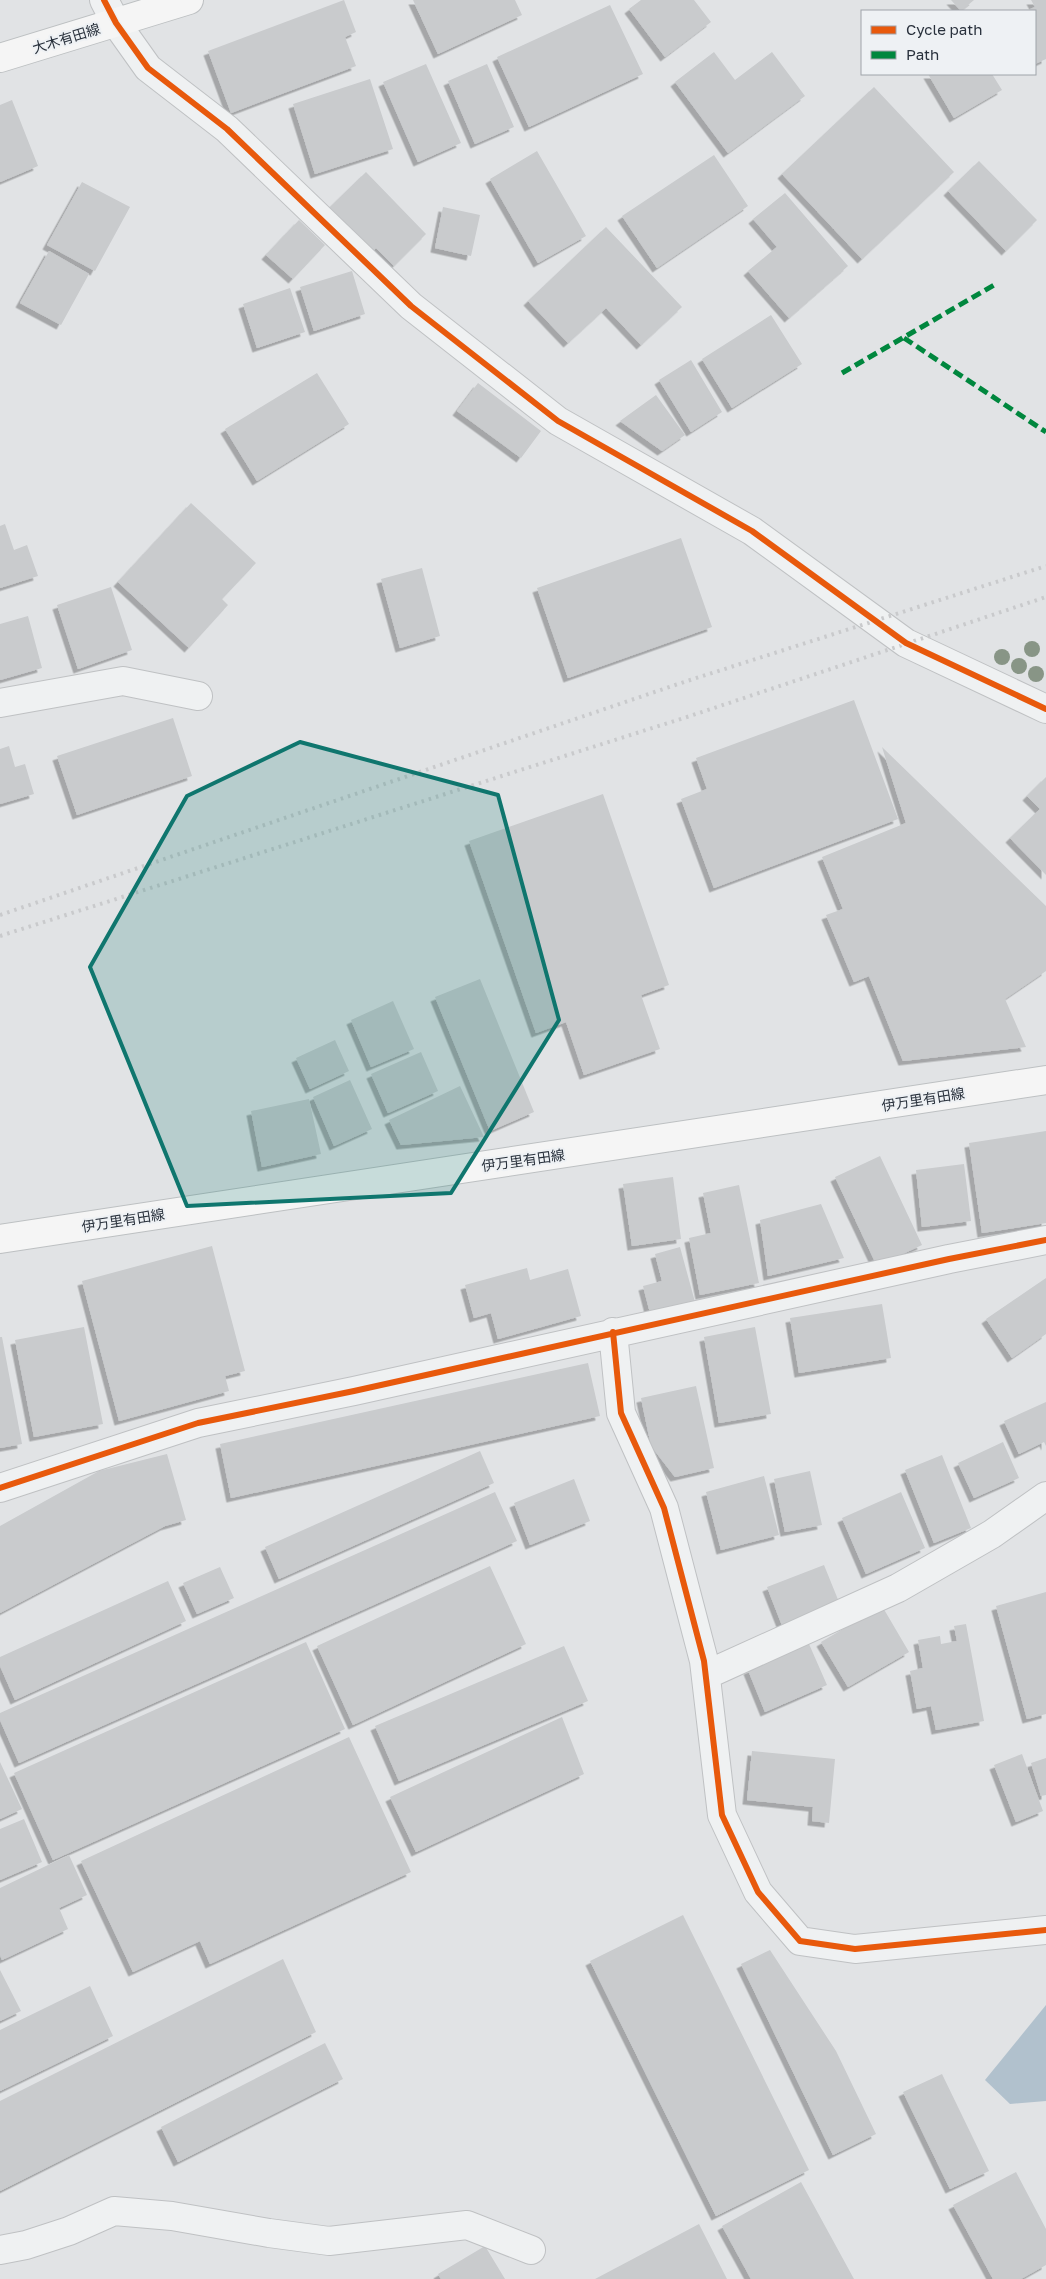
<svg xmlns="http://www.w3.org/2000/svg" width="1046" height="2279" font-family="'Golos Text','Noto Sans JP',sans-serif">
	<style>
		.water { fill: #b1c1cd }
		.building { fill: #c9cbcd; filter: url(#shadow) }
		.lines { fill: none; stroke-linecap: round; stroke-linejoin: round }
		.minor-casing { stroke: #bfc1c3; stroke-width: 30 }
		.major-casing { stroke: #bdc0c2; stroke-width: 30 }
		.minor { stroke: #eff1f2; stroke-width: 28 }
		.major { stroke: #f5f5f5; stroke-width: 28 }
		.rail { stroke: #c9cacc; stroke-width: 4; stroke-dasharray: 2.5 5; stroke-linecap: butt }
		.quiet { stroke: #00873e; stroke-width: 5; stroke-dasharray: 10 5; stroke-linecap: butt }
		.cycleway-casing { stroke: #eef1f4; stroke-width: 9 }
		.cycleway { stroke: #e8590c; stroke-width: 6 }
		.tree { fill: #889586 }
		.marked { fill: #0f766e; fill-opacity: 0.2; stroke: #0f766e; stroke-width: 4; stroke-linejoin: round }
		.labels { text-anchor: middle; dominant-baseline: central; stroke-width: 4; stroke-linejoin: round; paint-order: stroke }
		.street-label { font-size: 14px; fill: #29313c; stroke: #eef1f4 }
	</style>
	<defs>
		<filter id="shadow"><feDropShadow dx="-4.5" dy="4.5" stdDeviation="0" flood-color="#0004"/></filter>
	</defs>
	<rect width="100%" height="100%" fill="#e1e3e5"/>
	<path class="water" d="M1046,2005V2101L1010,2104L985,2080Z"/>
	<path class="building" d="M344,0L356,32L345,37L356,66L231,113L208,51Z
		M413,0H515L522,15L438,54Z
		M641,0H694L711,22L665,57L629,9Z
		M951,0H974L961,11Z
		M1031,0H1046V59L1035,64V11H1026L1035,7Z
		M610,5L643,74L529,127L497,57Z
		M714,52L735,80L772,52L805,96L728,153L675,82Z
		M426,64L461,143L418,162L383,82Z
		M487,64L514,127L475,144L448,81Z
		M928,74H992L1002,90L954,118Z
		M370,79L393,149L315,174L293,104Z
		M874,87L954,172L862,259L782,174Z
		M12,100L38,166L0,182V105Z
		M537,151L586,236L538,263L490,179Z
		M714,155L748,206L657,268L622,216Z
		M979,161L1037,220L1006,251L948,191Z
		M366,172L426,234L394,266L376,248L371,253L329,208Z
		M82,182L130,207L95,271L47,245Z
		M785,193L848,266L789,318L748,271L777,247L753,219Z
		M443,207L480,215L471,256L435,248Z
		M299,220L325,245L293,279L266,255Z
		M606,227L682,307L641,345L606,308L568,343L528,301Z
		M49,251L89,274L61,325L20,303Z
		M352,271L365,314L314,331L300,287Z
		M290,288L305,332L257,348L243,304Z
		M771,315L802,364L732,408L702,359Z
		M691,360L722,412L691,432L659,380Z
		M317,373L349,424L257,481L225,429Z
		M478,383L541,431L521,458L457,411Z
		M656,395L685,435L662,451L620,421Z
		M191,503L256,563L222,599L228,605L189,648L118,582Z
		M5,524L14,550L27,545L38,576L0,588V526Z
		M681,538L712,627L568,678L537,588Z
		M422,568L440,636L400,648L381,579Z
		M111,587L132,650L78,669L57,605Z
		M28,616L42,668L0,680V624Z
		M854,700L898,819L714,888L681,799L707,789L696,758Z
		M173,718L192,776L77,815L57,756Z
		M9,746L15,767L25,764L34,794L0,804V749Z
		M882,747L1046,906V971L1005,999L1026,1047L903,1061L869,976L854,982L826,915L843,909L822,857L906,823Z
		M1046,777V875L1010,838L1040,809L1027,796Z
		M603,794L669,985L641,995L660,1049L584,1075L566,1022L536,1033L469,841Z
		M480,979L534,1112L490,1131L435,997Z
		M393,1001L414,1049L371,1067L351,1020Z
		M335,1040L349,1071L310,1089L296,1058Z
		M421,1052L438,1091L388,1113L371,1074Z
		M350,1080L372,1129L334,1146L313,1097Z
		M460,1086L484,1137L401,1145L389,1120Z
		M309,1099L321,1154L262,1167L251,1111Z
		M1046,1131V1223L982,1233L969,1143Z
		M880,1156L922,1245L877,1266L835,1177Z
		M964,1164L971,1221L922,1227L916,1170Z
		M673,1177L681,1239L632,1246L623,1184Z
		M739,1185L759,1283L700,1295L689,1238L711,1233L703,1193Z
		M821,1204L844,1258L768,1276L760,1220Z
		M212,1246L245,1371L225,1376L229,1391L119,1421L82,1281Z
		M680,1247L695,1302L650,1313L643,1286L662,1281L655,1254Z
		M527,1268L530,1280L568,1269L581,1316L498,1339L491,1313L474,1318L465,1285Z
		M1046,1278V1334L1012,1358L986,1319Z
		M882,1304L891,1358L799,1373L790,1318Z
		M84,1327L103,1424L34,1437L15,1340Z
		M755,1327L771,1414L719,1423L704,1337Z
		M0,1337H2L22,1444L0,1448Z
		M588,1363L600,1416L231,1498L220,1444Z
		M696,1386L714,1468L675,1477L651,1446L641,1398Z
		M1046,1402V1446L1044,1442L1019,1454L1004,1421Z
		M1003,1442L1019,1478L974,1498L958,1463Z
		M480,1451L494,1483L279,1579L265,1547Z
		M167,1454L186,1520L165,1526L0,1613V1526L99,1471Z
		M942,1455L971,1528L934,1543L905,1470Z
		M810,1471L822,1525L785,1532L774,1479Z
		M764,1476L779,1535L721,1550L706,1492Z
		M574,1479L590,1521L530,1545L514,1503Z
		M495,1492L517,1541L19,1763L0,1720V1713Z
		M901,1492L925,1548L866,1574L842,1518Z
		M824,1565L841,1607L783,1628L767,1587Z
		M490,1566L526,1644L353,1725L317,1646Z
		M220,1567L234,1598L197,1614L183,1583Z
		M168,1581L186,1621L15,1700L0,1666V1657Z
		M1046,1592V1714L1027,1719L996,1606Z
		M882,1606L909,1652L848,1687L821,1642Z
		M966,1624L984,1721L936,1730L931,1706L917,1709L910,1671L923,1668L918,1640L940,1636L941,1644L957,1641L954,1626Z
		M306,1642L345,1729L53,1860L14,1773Z
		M809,1644L827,1685L765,1712L748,1670Z
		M564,1646L588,1701L399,1781L375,1726Z
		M562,1717L584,1774L416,1852L390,1797Z
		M349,1737L411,1872L210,1964L200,1941L133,1972L81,1861Z
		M752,1751L835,1759L829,1823L812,1821L813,1807L747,1800Z
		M1022,1754L1043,1811L1016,1822L994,1765Z
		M1046,1758V1795L1041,1796L1031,1763Z
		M0,1762L22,1809L0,1819Z
		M24,1819L42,1862L0,1880V1829Z
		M69,1855L87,1895L59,1908L68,1929L2,1960L0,1955V1888Z
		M683,1915L809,2170L716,2216L590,1961Z
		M770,1950L836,2051L876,2134L833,2155L741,1964Z
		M283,1959L316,2032L0,2191V2101Z
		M0,1970L21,2011L0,2021Z
		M90,1986L113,2036L0,2091V2030Z
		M325,2043L343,2079L178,2162L161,2127Z
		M942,2074L989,2171L950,2189L903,2092Z
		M1016,2172L1046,2229V2265L1021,2279H993L953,2205Z
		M801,2182L854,2279H751L722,2226Z
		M699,2224L727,2279H595Z
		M485,2246L505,2279H441L438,2274Z"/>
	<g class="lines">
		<defs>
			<path id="minor" d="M104,0L116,23L148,68L227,129L411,306L558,421L752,531L906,643L1046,709
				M0,703L123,681L198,696
				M613,1332L621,1413L664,1508L704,1661L722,1815L758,1892L800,1941L855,1949L1046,1930
				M0,1488L198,1423L354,1391L949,1259L1046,1240
				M706,1675L898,1588L992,1534L1046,1496
				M0,2250L26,2245L69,2231L114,2211L172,2216L269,2233L329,2241L467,2225L531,2250"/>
			<path id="major" d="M0,58L189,0
				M0,1239L1046,1080"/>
		</defs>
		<use href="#minor" class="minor-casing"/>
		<use href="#major" class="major-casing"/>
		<use href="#minor" class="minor"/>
		<use href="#major" class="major"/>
		<path class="rail" d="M0,915L684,682L1046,566
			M0,936L690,716L1046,597"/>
		<path class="quiet" d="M904,338L1046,432
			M842,373L996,284"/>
		<defs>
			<path id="cycleway" d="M104,0L116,23L148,68L227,129L411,306L558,421L752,531L906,643L1046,709
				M613,1332L621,1413L664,1508L704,1661L722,1815L758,1892L800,1941L855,1949L1046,1930
				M0,1488L198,1423L354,1391L949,1259L1046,1240"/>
		</defs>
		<use href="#cycleway" class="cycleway-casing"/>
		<use href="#cycleway" class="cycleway"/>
	</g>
	<g class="tree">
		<circle cx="1032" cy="649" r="8"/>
		<circle cx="1002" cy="657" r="8"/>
		<circle cx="1019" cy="666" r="8"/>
		<circle cx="1036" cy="674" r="8"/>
	</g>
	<path class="marked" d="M300,742L498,795L559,1020L451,1193L187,1206L90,967L187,796Z"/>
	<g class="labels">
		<g class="street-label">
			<text transform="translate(66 38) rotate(-17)">大木有田線</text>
			<text transform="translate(923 1099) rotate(-9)">伊万里有田線</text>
			<text transform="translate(523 1160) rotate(-8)">伊万里有田線</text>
			<text transform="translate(123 1220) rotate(-9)">伊万里有田線</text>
		</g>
	</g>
	<rect x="861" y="10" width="175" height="65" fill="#eef1f4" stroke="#9fa4aa"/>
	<rect x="871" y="26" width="25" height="8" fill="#e8590c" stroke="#9fa4aa"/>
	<text x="906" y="35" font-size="15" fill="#29313c">Cycle path</text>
	<rect x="871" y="51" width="25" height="8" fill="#00873e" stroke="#9fa4aa"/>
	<text x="906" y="60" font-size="15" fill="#29313c">Path</text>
</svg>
